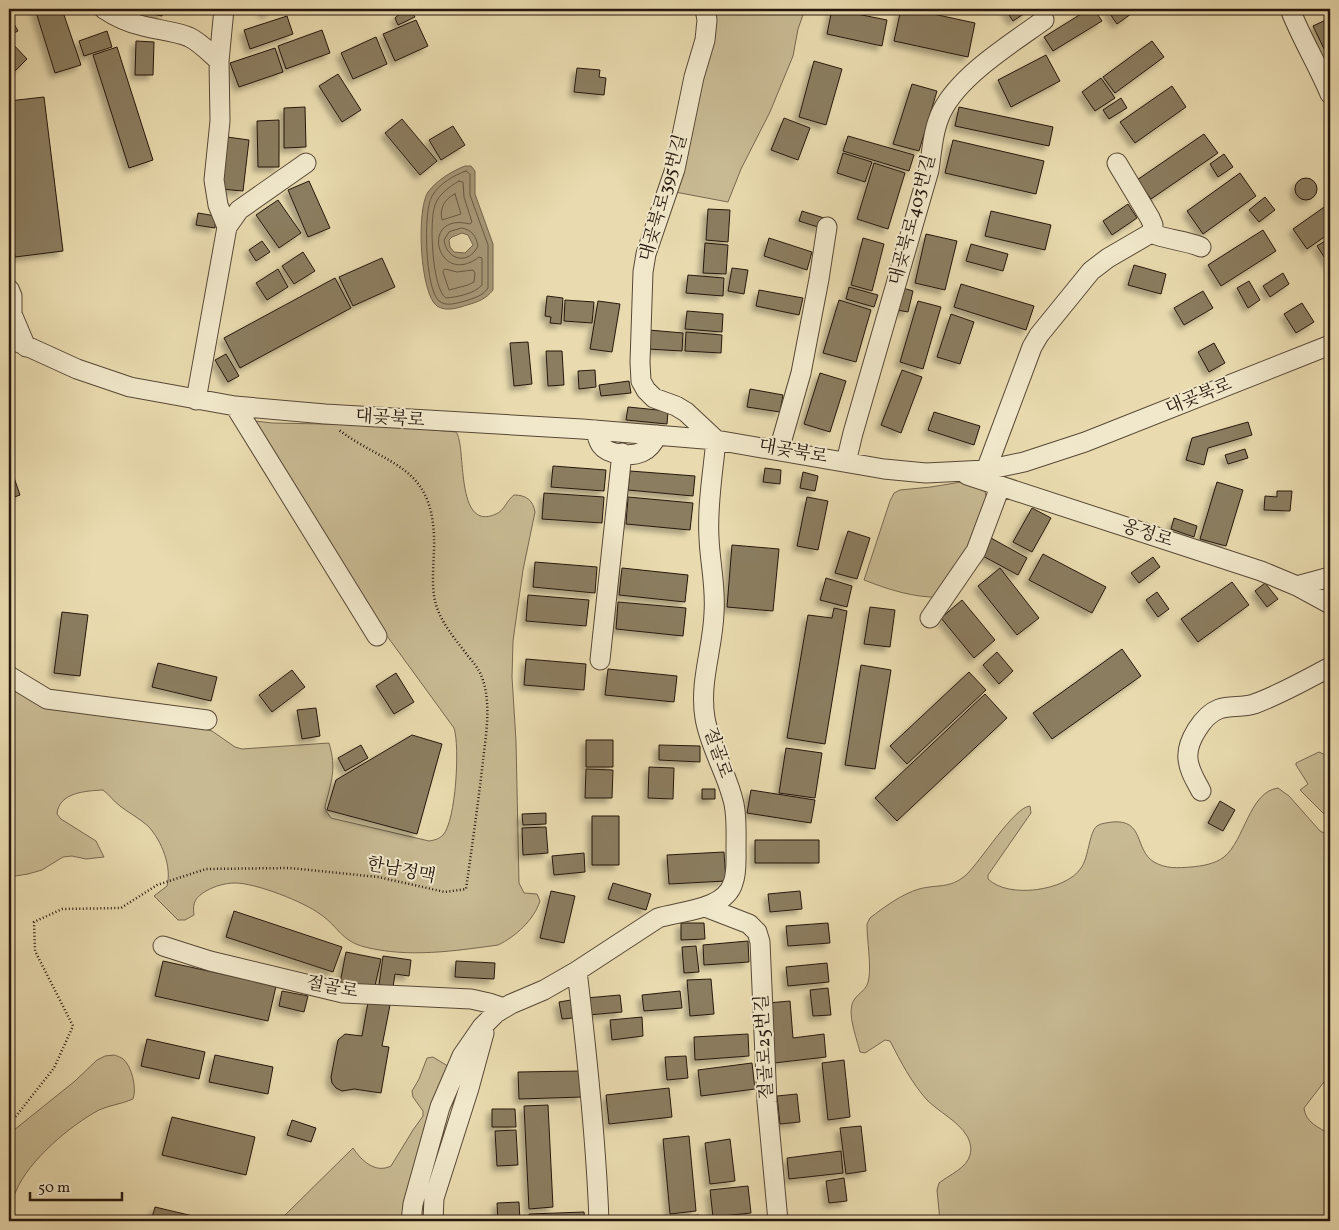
<svg xmlns="http://www.w3.org/2000/svg" width="1339" height="1230" font-family="Vollkorn,'Noto Serif KR',serif">
	<style>
		.green { fill: #c8ba93; stroke: #776850 }
		.water { fill: #a79878; stroke: #73644d; fill-rule: evenodd }
		.lines { fill: none; stroke-linecap: round; stroke-linejoin: round }
		.shore { stroke: #665842; stroke-width: 1 }
		.building { fill: #8b7d61; stroke: #26170d; filter: url(#shadow) }
		.minor-casing { stroke: #574836; stroke-width: 21 }
		.path { stroke: #26170d; stroke-width: 2.5; stroke-dasharray: 1 2.5; stroke-linecap: butt }
		.minor { stroke: #f1e8cb; stroke-width: 19 }
		.labels { text-anchor: middle; dominant-baseline: central; stroke-width: 4; stroke-linejoin: round; paint-order: stroke }
		.street-label { font-size: 18px; fill: #26170d; stroke: #f1e8cb }
	</style>
	<defs>
		<filter id="shadow"><feDropShadow dx="-4.5" dy="4.5" stdDeviation="2.5" flood-color="#0004"/></filter>
	</defs>
	<rect width="100%" height="100%" fill="#e9dbaf"/>
	<filter id="stains"><feTurbulence type="fractalNoise" baseFrequency=".004" numOctaves="4"/><feColorMatrix values="0 0 0 0 .2 0 0 0 0 .09 0 0 0 0 .02 0 0 0 .5 -.17"/></filter>
	<radialGradient id="worn" r=".72"><stop offset=".6" stop-color="#630" stop-opacity="0"/><stop offset="1" stop-color="#630" stop-opacity=".3"/></radialGradient>
	<path class="green" d="M712,9H805L798,29L793,56L779,90L770,112L741,169L728,202L675,192Z
		M255,421L272,423L374,425L456,432C467,445 454,533 496,514C504,511 507,500 514,495C526,495 533,500 535,512L523,570L513,641L512,677L516,741L519,883L524,893L537,894L540,901C534,920 515,937 498,945C455,951 408,958 365,947C341,941 339,927 320,914C304,902 256,883 235,883C225,883 215,886 206,891C196,897 192,902 194,915L185,920H178L154,896L167,886C172,867 162,841 148,826C139,818 129,813 120,806C113,801 109,794 103,790C86,791 59,792 57,814L61,819L96,841L104,857L86,859L72,856L63,857L42,870L28,874L9,877V684L212,731L235,747L242,749L329,743C337,769 331,782 325,807L326,811L331,818L429,841C435,840 439,839 443,835C456,821 460,746 454,728L379,625Z
		M967,481L981,488L985,492L987,499L977,534L939,597C914,598 887,589 864,580L890,501L894,493L900,490L931,487Z
		M1319,752L1330,757V820L1300,790L1308,784L1296,765V763Z
		M1278,788L1289,796L1320,831L1324,833L1330,831V1074L1304,1108C1305,1122 1319,1128 1330,1134V1221H940L937,1190L939,1183C949,1175 967,1168 970,1155C972,1149 970,1141 967,1136C958,1121 939,1112 927,1100C911,1082 901,1062 890,1041L885,1040L865,1053L860,1052C857,1039 846,1012 854,1000C860,991 867,991 869,978C871,961 867,942 867,924L870,918C884,907 902,894 919,889C938,884 950,889 966,875C981,861 1014,807 1030,806L1031,813L988,875V879C1008,899 1066,891 1081,868C1089,857 1089,832 1097,826C1101,823 1107,823 1112,822C1145,819 1134,850 1154,862C1166,869 1178,868 1191,867C1202,866 1215,864 1224,857C1245,840 1249,792 1278,788Z
		M114,1055C115,1055 122,1058 122,1058C132,1065 137,1089 133,1099C122,1104 110,1105 99,1110C71,1125 29,1160 16,1191C12,1200 12,1211 12,1221H9V1134L75,1081L97,1060L105,1056Z
		M433,1057L451,1068L406,1221H279L353,1148C361,1160 375,1174 391,1166L413,1130L423,1116V1111L413,1097L412,1091L419,1079L427,1058Z"/>
	<path class="water" d="M465,166H471L475,171V194L493,244V290C486,299 478,302 467,305C458,308 446,312 437,306C420,294 416,210 428,192C437,180 452,171 465,166ZM462,233L468,235L473,245L465,253L454,252L450,247L449,240L452,237Z"/>
	<g class="lines">
		<path class="shore" d="M466,171L470,174V195L488,245V288C483,296 474,298 465,301C457,303 446,307 439,301C425,289 423,211 432,196C439,184 454,175 466,171Z
			M459,181L463,182L464,197L472,222L470,224C418,211 437,289 479,257L482,258V285C474,294 457,297 446,298C432,289 429,220 435,205C439,194 449,187 459,181Z
			M455,194L461,214L442,220C439,209 445,198 455,194Z
			M462,228C472,230 476,236 478,246C469,265 447,261 444,240L449,232Z
			M445,269L457,272L473,270L475,273L474,282L468,285L449,290L443,272Z"/>
	</g>
	<path class="building" d="M35,9H62L81,65L55,73Z
		M130,9H164L162,16Z
		M261,9H273L266,15Z
		M405,9H410L415,17L398,25L395,18Z
		M832,9L887,20L882,46L827,34Z
		M901,9H910L975,23L968,57L894,41Z
		M1005,9H1026L1028,11L1013,21Z
		M1089,9H1094L1102,21L1053,51L1044,37Z
		M1111,9H1127L1131,14L1117,24L1108,11Z
		M9,15L18,31L10,35L9,33Z
		M287,16L293,34L250,49L244,30Z
		M1328,19L1330,24V56L1328,57L1313,26Z
		M416,20L428,46L395,61L383,34Z
		M322,30L330,53L286,69L278,46Z
		M107,31L112,47L84,56L79,41Z
		M376,37L387,64L353,79L341,53Z
		M136,41L154,42L153,75H135Z
		M1152,41L1164,57L1115,93L1103,77Z
		M11,42L27,59L9,77V43Z
		M117,47L153,160L129,168L93,55Z
		M275,48L283,72L239,87L230,63Z
		M1046,55L1060,81L1011,107L998,80Z
		M814,61L842,69L826,125L799,117Z
		M577,68L600,70L599,77L606,78L604,95L574,92Z
		M338,74L361,110L342,122L319,86Z
		M1101,78L1115,98L1095,111L1082,92Z
		M912,84L937,91L919,151L893,144Z
		M1172,86L1186,107L1135,143L1120,122Z
		M44,97L63,251L15,257L9,204V101Z
		M1121,98L1127,108L1109,119L1103,110Z
		M305,107L306,147L284,148V108Z
		M959,107L1053,127L1049,146L955,126Z
		M784,118L810,128L798,160L771,150Z
		M402,119L437,161L420,175L385,133Z
		M279,120V167H258L257,121Z
		M453,126L465,145L441,160L429,140Z
		M1204,134L1218,153L1151,199L1137,180Z
		M848,136L914,155L909,171L843,151Z
		M227,137L249,140L243,191L221,189Z
		M953,140L1044,161L1036,194L945,173Z
		M843,153L872,162L865,182L837,173Z
		M1224,154L1233,167L1218,177L1210,164Z
		M874,163L905,173L888,229L857,219Z
		M1240,173L1256,196L1203,234L1187,211Z
		M1295 189a11 11 0 1 1 22 0a11 11 0 1 1-22 0Z
		M309,181L330,228L308,237L288,190Z
		M1265,197L1275,210L1259,222L1249,210Z
		M278,200L301,233L279,248L256,215Z
		M1330,203V233L1307,249L1293,229Z
		M1128,204L1137,218L1112,235L1103,221Z
		M708,209L730,210L728,242L706,240Z
		M802,211L824,218L821,228L799,221Z
		M991,211L1051,225L1045,250L985,236Z
		M198,213L216,216L215,228L196,225Z
		M1263,230L1276,251L1221,286L1208,265Z
		M926,234L957,241L945,290L915,283Z
		M769,238L812,252L807,270L764,256Z
		M863,238L884,244L872,291L851,285Z
		M1330,238V266L1317,246Z
		M262,241L270,252L256,261L249,250Z
		M705,243L728,245L726,274L703,273Z
		M971,244L1008,254L1003,271L966,261Z
		M303,252L315,271L294,284L282,266Z
		M382,258L395,287L353,306L339,277Z
		M1134,265L1166,274L1161,294L1128,285Z
		M732,268L748,270L744,294L728,291Z
		M278,269L288,287L267,300L256,283Z
		M1283,273L1289,284L1270,297L1263,286Z
		M688,275L724,278L723,296L686,293Z
		M335,278L351,308L240,368L224,338Z
		M1249,281L1260,300L1248,308L1237,288Z
		M961,284L1034,306L1026,330L954,307Z
		M849,287L878,295L874,307L846,299Z
		M903,288L913,291L908,312L897,310Z
		M759,290L803,298L799,315L756,306Z
		M1203,291L1213,308L1184,325L1174,308Z
		M547,296L563,298L561,324L550,323L551,317L545,316Z
		M565,300L594,302L592,323L564,321Z
		M839,300L871,310L856,362L823,353Z
		M598,301L620,304L612,352L590,349Z
		M918,301L941,307L923,369L900,362Z
		M1302,303L1314,322L1296,333L1284,314Z
		M687,311L723,314L722,332L685,329Z
		M951,314L974,322L960,364L937,357Z
		M649,330L683,333L682,351L648,349Z
		M686,332L722,335L721,353L685,351Z
		M528,342L532,384L514,386L510,343Z
		M1214,343L1225,363L1209,372L1198,352Z
		M546,351H562L564,385L548,386Z
		M226,354L239,376L228,382L215,360Z
		M595,370L596,387L579,389L578,371Z
		M902,370L922,377L901,433L881,425Z
		M820,373L846,381L830,432L804,424Z
		M629,381L631,393L601,396L599,385Z
		M750,389L783,395L780,412L747,407Z
		M628,407L668,411L667,424L626,420Z
		M934,412L980,426L974,445L928,430Z
		M1248,422L1252,435L1208,448L1204,465L1186,460L1192,438Z
		M1245,449L1248,458L1228,464L1225,455Z
		M9,463L20,495L9,499Z
		M553,466L606,470L604,491L551,487Z
		M765,468L781,470L780,484L763,482Z
		M630,471L695,476L693,496L628,490Z
		M803,472L818,476L815,491L800,488Z
		M1217,482L1243,490L1226,546L1200,539Z
		M1277,491H1292L1290,511L1264,510L1265,496L1277,497Z
		M544,493L604,497L602,523L542,519Z
		M628,497L693,503L690,530L626,524Z
		M807,497L828,501L818,550L797,546Z
		M1032,508L1051,518L1032,552L1013,542Z
		M1174,518L1197,526L1194,537L1171,529Z
		M848,531L870,538L857,579L835,573Z
		M991,538L1027,558L1018,575L981,555Z
		M732,545L779,549L773,611L727,607Z
		M1043,554L1106,587L1092,613L1029,580Z
		M1153,557L1160,567L1139,583L1131,573Z
		M535,562L597,567L595,593L533,587Z
		M622,568L688,575L685,602L619,595Z
		M1000,568L1039,618L1017,635L978,586Z
		M826,578L852,586L847,607L820,600Z
		M1232,582L1249,605L1198,642L1181,619Z
		M1265,583L1278,599L1267,607L1255,591Z
		M1157,592L1169,609L1158,617L1146,600Z
		M528,595L589,600L586,626L526,621Z
		M962,600L995,640L974,658L941,618Z
		M618,602L686,608L683,636L616,629Z
		M870,607L895,610L890,647L864,644Z
		M834,608L847,611L825,744L787,738L808,615L832,618Z
		M62,612L88,615L80,676L54,673Z
		M1122,649L1141,676L1052,739L1033,713Z
		M997,652L1013,671L999,684L983,665Z
		M526,659L586,664L584,690L524,685Z
		M158,663L217,677L211,701L152,687Z
		M861,665L891,670L875,769L845,765Z
		M608,669L677,676L674,702L605,695Z
		M292,670L305,687L272,712L259,695Z
		M969,672L986,690L907,764L890,746Z
		M396,673L414,702L394,714L376,686Z
		M985,694L1007,718L897,821L875,798Z
		M316,708L320,736L302,739L297,710Z
		M412,735L442,744L417,834L327,810L336,780Z
		M586,740H613V767H586Z
		M361,745L368,758L345,771L338,758Z
		M659,745L700,746V762L659,760Z
		M786,748L822,753L815,798L779,793Z
		M649,767L674,768L673,799L648,798Z
		M586,769L613,770L612,798H585Z
		M702,789H715V799H702Z
		M751,790L815,800L811,823L747,813Z
		M1220,801L1235,810L1223,831L1208,823Z
		M546,813V824L523,825L522,814Z
		M592,816H619V865H592Z
		M546,827L548,853L523,855L522,828Z
		M755,840H819V863H755Z
		M724,852L726,881L669,884L667,855Z
		M584,853L585,872L554,875L552,856Z
		M613,883L651,894L646,910L608,899Z
		M551,891L575,896L564,943L540,938Z
		M800,891L802,909L770,912L768,894Z
		M234,911L342,947L333,972L226,937Z
		M681,923H704L705,939L681,940Z
		M828,923L830,943L788,946L786,926Z
		M748,941L749,962L704,965L703,945Z
		M696,946L699,972L684,973L682,947Z
		M346,952L381,959L374,990L340,983Z
		M383,956L411,960L409,976L395,974L393,987L379,985Z
		M163,961L276,986L268,1021L155,996Z
		M456,961L495,963L494,979L455,977Z
		M827,963L829,982L788,986L786,967Z
		M711,979L714,1014L690,1016L687,980Z
		M828,988L831,1015L813,1016L810,990Z
		M282,991L308,996L304,1012L279,1006Z
		M680,991L682,1008L644,1011L642,995Z
		M620,995L622,1012L588,1015L586,998Z
		M571,1000L573,1018L562,1019L559,1002Z
		M790,1001L793,1038L824,1034L826,1057L774,1063L768,1003Z
		M368,1002L390,1005L382,1046L389,1047L381,1093L354,1089L342,1091L336,1088L332,1083L331,1077L338,1040L345,1034L362,1036Z
		M642,1017L643,1036L612,1040L610,1020Z
		M748,1034L749,1056L695,1060L694,1037Z
		M147,1039L205,1052L199,1079L141,1066Z
		M215,1055L273,1067L268,1094L209,1082Z
		M686,1056L688,1078L667,1080L665,1057Z
		M844,1060L850,1117L828,1120L822,1063Z
		M752,1063L755,1089L701,1096L698,1070Z
		M581,1071L582,1097L519,1099L518,1072Z
		M669,1088L672,1117L609,1124L606,1095Z
		M797,1094L800,1122L780,1124L777,1096Z
		M548,1105L553,1207L529,1209L524,1106Z
		M492,1109H515L516,1127H492Z
		M172,1117L255,1137L246,1175L162,1155Z
		M292,1120L316,1128L311,1142L287,1135Z
		M861,1126L866,1171L846,1174L840,1128Z
		M516,1130L518,1165L497,1166L495,1131Z
		M689,1136L696,1211L670,1214L663,1139Z
		M730,1139L735,1181L710,1184L705,1143Z
		M841,1151L843,1173L789,1179L787,1158Z
		M844,1178L847,1201L829,1203L826,1181Z
		M748,1186L751,1213L713,1217L710,1190Z
		M519,1202L520,1221H498L497,1203Z
		M155,1207L214,1221H151Z
		M584,1212L585,1221H529V1214Z
		M699,1215L700,1221H637V1220Z"/>
	<g class="lines">
		<defs>
			<path id="minor" d="M104,9C116,17 129,23 143,26C158,30 174,31 189,37C200,42 210,53 219,61L220,121L214,180L218,205L227,227L196,400
				M1290,9C1301,38 1318,65 1330,94
				M219,61L224,9
				M227,227L239,210L306,163
				M1151,233C1167,240 1184,240 1201,247
				M9,289L12,296V314L26,347
				M9,338L77,369L130,387L235,406L325,414L582,429L716,440L884,469L926,473L986,470L1024,462L1085,442L1330,345
				M235,406L377,636
				M595,430C597,435 598,441 601,445C608,455 631,457 642,452C649,449 654,442 657,435
				M779,450L801,373L819,279L827,227
				M846,462L853,433L929,170C932,150 933,129 942,111C960,75 1012,43 1044,20
				M986,470L1032,347L1039,335L1091,271L1108,258L1151,233L1153,225L1150,218L1117,163
				M967,475L1261,571L1297,586L1330,604
				M1297,586L1330,577
				M930,618L976,551L1000,487
				M600,660L622,453
				M9,676L47,699L207,720
				M1201,791C1196,781 1189,771 1188,759C1186,742 1203,715 1219,709C1230,705 1242,708 1254,704C1279,695 1306,680 1330,667
				M705,907L749,924L757,932L760,942L767,1102L778,1221
				M163,946L210,961L343,993L471,999L489,1003L504,1008
				M577,971C587,1054 596,1137 599,1221
				M411,1221L413,1204L440,1107L462,1056L482,1027L496,1013L511,1004L544,990L577,971L658,918C680,911 725,910 733,883C737,873 736,860 736,849C736,835 737,819 734,804C728,775 710,748 705,718C699,682 713,648 714,613C716,587 710,563 709,538C707,505 713,472 716,440L686,412L676,406L654,398L646,390L641,381L640,362L643,272L646,254L675,169L694,77L705,40L707,20L705,9
				M433,1221L434,1198L469,1088L484,1033"/>
		</defs>
		<use href="#minor" class="minor-casing"/>
		<path class="path" d="M9,1125L54,1068L73,1026L35,951L34,922L62,909L121,908L157,885L206,869L290,868L378,877L445,892L466,889C472,847 478,804 483,761C486,734 492,701 481,675C478,668 473,662 468,656C456,640 442,624 436,605C430,584 435,558 434,536C431,464 387,466 339,430"/>
		<use href="#minor" class="minor"/>
	</g>
	<g class="labels">
		<g class="street-label">
			<text transform="translate(664 198) rotate(-74)">대곶북로395번길</text>
			<text transform="translate(913 220) rotate(-75)">대곶북로403번길</text>
			<text transform="translate(1199 397) rotate(-22)">대곶북로</text>
			<text transform="translate(390 419) rotate(4)">대곶북로</text>
			<text transform="translate(793 452) rotate(10)">대곶북로</text>
			<text transform="translate(1147 534) rotate(18)">옹정로</text>
			<text transform="translate(717 753) rotate(71)">절골로</text>
			<text transform="translate(401 871) rotate(11)">한남정맥</text>
			<text transform="translate(332 988) rotate(11)">절골로</text>
			<text transform="translate(765 1047) rotate(-93)">절골로25번길</text>
		</g>
	</g>
	<rect width="1339" height="1230" fill="none" stroke="#e9dbaf" stroke-width="30"/>
	<rect x="10" y="10" width="1319" height="1210" fill="none" stroke="#26170d" stroke-width="2.5"/>
	<rect x="15" y="15" width="1309" height="1200" fill="none" stroke="#26170d"/>
	<path d="M30 1192v8h92v-8" fill="none" stroke="#26170d" stroke-width="2.5"/>
	<text x="38" y="1192" font-size="15" fill="#26170d" stroke="#f1e8cb" stroke-width="4" paint-order="stroke">50 m</text>
	<rect width="100%" height="100%" filter="url(#stains)"/>
	<rect width="100%" height="100%" fill="url(#worn)"/>
</svg>
